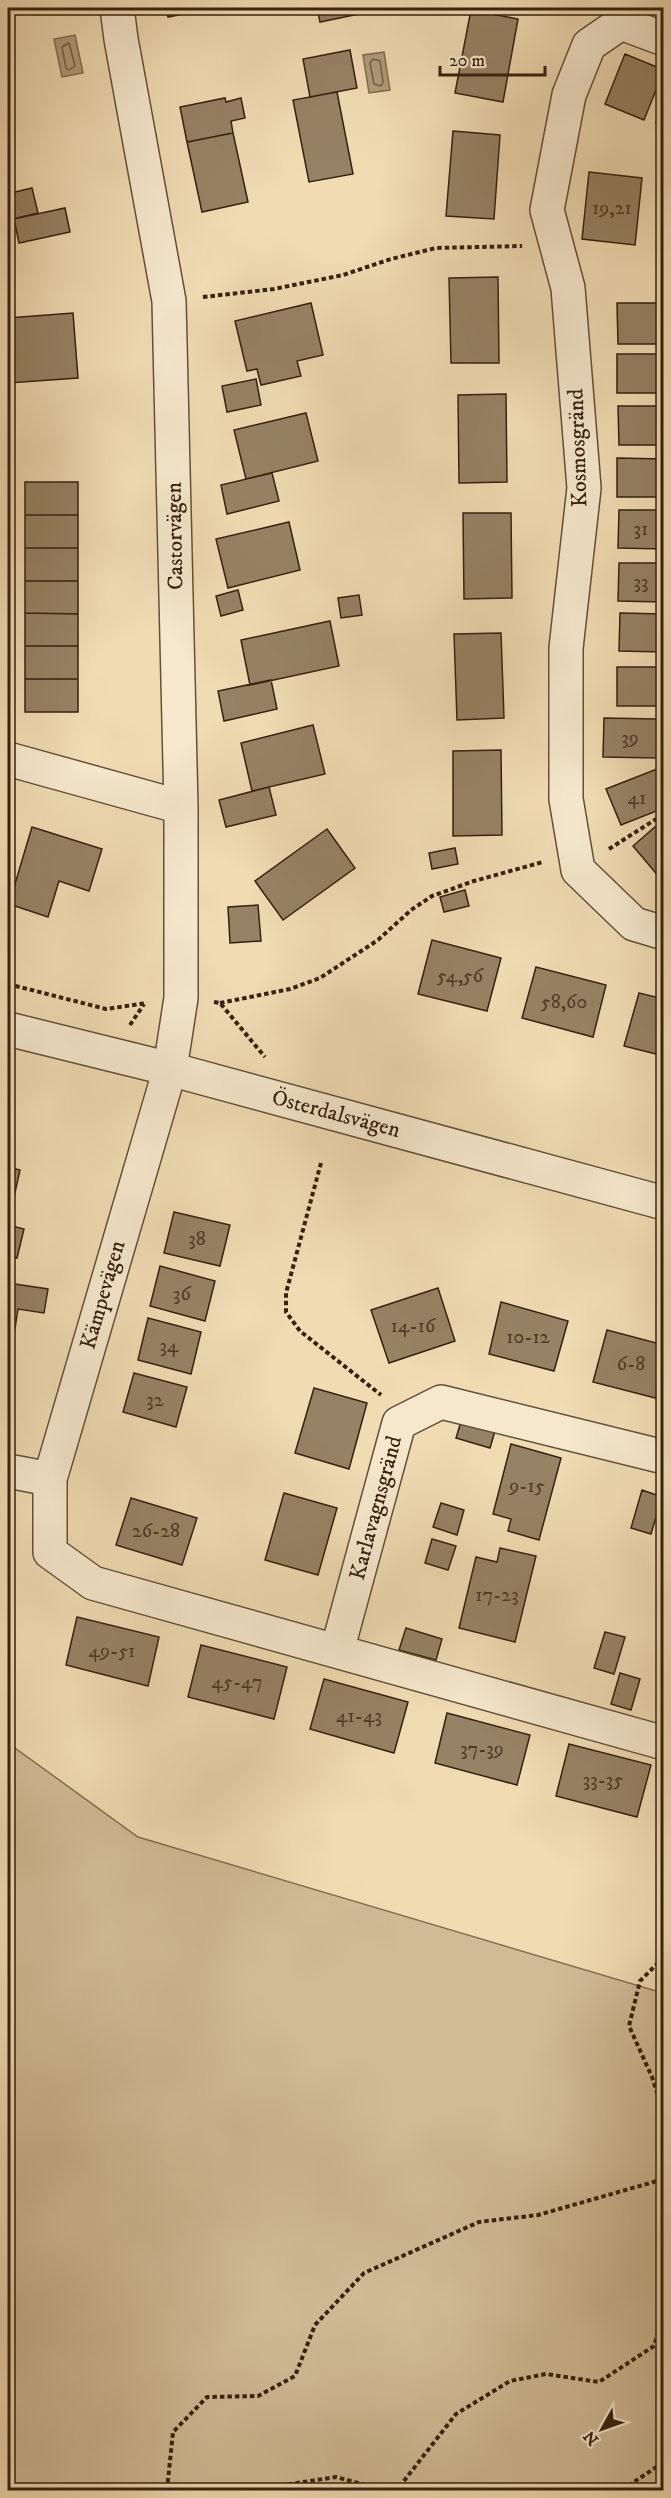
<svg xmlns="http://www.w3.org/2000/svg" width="671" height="2498" font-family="'IM FELL DW Pica',serif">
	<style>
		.green { fill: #d0bb96; stroke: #826e53; stroke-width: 1.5 }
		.water { fill: #b09c7b; stroke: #7f6b50; stroke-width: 1.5 }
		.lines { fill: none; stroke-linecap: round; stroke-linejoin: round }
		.shore { stroke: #725e46; stroke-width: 1.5 }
		.building { fill: #968264; stroke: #352110; stroke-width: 1.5 }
		.minor-casing { stroke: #645038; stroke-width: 36 }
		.path { stroke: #352110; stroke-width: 4; stroke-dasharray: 4.5 3; stroke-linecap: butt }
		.minor { stroke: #f5e8cd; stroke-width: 33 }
		.labels { text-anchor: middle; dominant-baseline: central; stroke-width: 4.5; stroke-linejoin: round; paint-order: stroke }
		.number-label { font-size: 20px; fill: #4d3925 }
		.street-label { font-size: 22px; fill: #352110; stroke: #f5e8cd }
	</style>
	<rect width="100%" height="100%" fill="#f0dbb2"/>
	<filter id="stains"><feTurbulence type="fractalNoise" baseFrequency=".00333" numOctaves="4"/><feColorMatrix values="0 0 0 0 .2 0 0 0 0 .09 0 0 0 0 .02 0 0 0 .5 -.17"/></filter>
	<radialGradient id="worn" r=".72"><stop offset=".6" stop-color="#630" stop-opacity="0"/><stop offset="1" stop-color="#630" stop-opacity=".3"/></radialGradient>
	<path class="green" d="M8,1743L138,1837L663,1993V2490H8Z"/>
	<path class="water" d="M75,35L83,73L62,77L54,39Z
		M384,52L390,90L369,93L363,55Z"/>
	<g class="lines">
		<path class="shore" d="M69,43L75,66L69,70L66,68L62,47Z
			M373,59L380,61L383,82L381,86L374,84L370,63Z"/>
	</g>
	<path class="building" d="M166,8H213L168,17Z
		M317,8H368L369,12L320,22Z
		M471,10L518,19L503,102L455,93Z
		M8,48L12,63L8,65Z
		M350,50L357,88L310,97L303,59Z
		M625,54L664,70L644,120L605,104Z
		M337,92L353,174L309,182L293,100Z
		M225,98L226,102L241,98L245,118L231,121L233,133L187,142L180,107Z
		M664,100V125L656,123Z
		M453,131L500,135L494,219L446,216Z
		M233,133L248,202L202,212L187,142Z
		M589,172L642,178L635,245L582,239Z
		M8,179L11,193L32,188L38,213L8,220Z
		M65,208L70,232L19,243L14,219Z
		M498,277L499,363H451L449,278Z
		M311,303L323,355L297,361L301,376L261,385L257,369L247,371L235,321Z
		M617,303H664V344H618Z
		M73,313L78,378L8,383V318Z
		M617,354H664V393H617Z
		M256,379L261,405L227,412L222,386Z
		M506,394L507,482L459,483L458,395Z
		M618,406H664V445H619Z
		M306,413L318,461L246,479L234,430Z
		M617,458L664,459V497H617Z
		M272,473L279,501L227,514L221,485Z
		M25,482H78V515H25Z
		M619,510H664V549L618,548Z
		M463,513H511L512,598L464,599Z
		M25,515H78V548H25Z
		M289,522L300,570L228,588L216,539Z
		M25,548H78V581H25Z
		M619,563H664V602L618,601Z
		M25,581H78V614L25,613Z
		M238,590L243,610L221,616L216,596Z
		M359,595L362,615L341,618L338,598Z
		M25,613L78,614V646H25Z
		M620,613L664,614V652L619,651Z
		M330,621L339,666L250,685L241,640Z
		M501,633L504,718L457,720L454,634Z
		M25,646H78V679H25Z
		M617,667H664V706H617Z
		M25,679H78V712H25Z
		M271,680L277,709L224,721L218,691Z
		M604,718L657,719V758L603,757Z
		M313,725L325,774L252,791L241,743Z
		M501,750L502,835L453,836V751Z
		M657,769L664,786V808L621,825L606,789Z
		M269,787L276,815L226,827L219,800Z
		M664,819V875L660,878L633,846Z
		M32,827L102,849L89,891L59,881L48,917L9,904Z
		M327,829L355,868L283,920L255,881Z
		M455,848L458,864L432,869L429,853Z
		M465,890L469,906L444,912L440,897Z
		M258,905L261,941L230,943L228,907Z
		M432,940L501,958L487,1011L418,994Z
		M536,967L606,985L593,1037L522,1018Z
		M639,993L664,999V1056L624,1046Z
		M8,1167L20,1170L8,1224Z
		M174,1212L230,1225L220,1266L164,1253Z
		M8,1225L24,1229L17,1258L8,1256Z
		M160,1266L215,1281L205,1321L150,1306Z
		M8,1283L48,1289L44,1313L18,1309L8,1374Z
		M438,1288L455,1341L389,1363L371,1310Z
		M501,1302L568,1321L554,1371L489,1354Z
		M148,1318L201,1332L191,1374L138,1360Z
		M607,1330L664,1345L663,1400L593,1382Z
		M134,1373L187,1387L176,1427L123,1412Z
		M314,1388L367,1403L349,1469L295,1453Z
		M463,1415L497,1424L490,1448L456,1438Z
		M511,1444L561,1458L539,1540L508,1531L511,1519L493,1514Z
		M642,1490L662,1497L651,1534L631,1528Z
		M284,1493L337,1508L318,1575L265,1560Z
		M131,1498L197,1518L182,1565L116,1545Z
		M441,1503L464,1510L457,1535L433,1527Z
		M432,1539L456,1546L448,1570L425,1563Z
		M500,1548L536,1556L515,1642L459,1628L476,1557L497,1562Z
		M77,1617L159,1637L148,1686L66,1665Z
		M406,1628L442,1639L436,1660L399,1650Z
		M605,1632L625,1637L614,1674L594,1668Z
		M201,1645L287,1667L274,1719L188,1697Z
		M620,1673L640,1679L631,1710L611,1704Z
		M324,1679L408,1702L394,1753L310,1729Z
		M447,1713L530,1735L517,1785L435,1763Z
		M569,1744L651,1765L637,1817L556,1796Z"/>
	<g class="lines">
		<defs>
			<path id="minor" d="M664,39L621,23L589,45L569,95L547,210L568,288L584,488L566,648V799L578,870L634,924L664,933
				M8,759L181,807
				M8,1029L170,1069L664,1203
				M8,1471L50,1479L170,1069L181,998V807L169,301L121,39L117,8
				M50,1479V1552L93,1583L664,1743
				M337,1651L399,1423L441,1402L664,1457"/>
		</defs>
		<use href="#minor" class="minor-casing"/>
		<path class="path" d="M203,297L274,289L343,275L391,259L436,248L522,246
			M609,849L664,814
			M8,984L106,1009L147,1003
			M214,1002L220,1003L265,1057
			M220,1003L290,989L320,978L378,940L411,910L432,896L474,881L543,862
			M130,1025L144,1004
			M321,1163L286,1293V1312L300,1331L381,1395
			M664,1957L640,1981L629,2026L652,2077L664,2114
			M400,2486L414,2490
			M167,2490L173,2432L207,2397L258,2396L295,2376L315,2325L364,2273L479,2222L538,2215L664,2179
			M251,2490L336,2477L369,2486H400L456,2414L510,2381L546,2374L599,2382L654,2346L664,2313
			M622,2490L664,2462"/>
		<use href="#minor" class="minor"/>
	</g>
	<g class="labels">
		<g class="number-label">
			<text x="612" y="208">19,21</text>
			<text x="641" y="529">31</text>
			<text x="641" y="582">33</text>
			<text x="630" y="738">39</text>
			<text x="637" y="798">41</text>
			<text x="460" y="976">54,56</text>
			<text x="564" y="1002">58,60</text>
			<text x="197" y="1239">38</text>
			<text x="182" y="1294">36</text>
			<text x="413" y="1326">14-16</text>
			<text x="528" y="1337">10-12</text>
			<text x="169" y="1346">34</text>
			<text x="631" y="1364">6-8</text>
			<text x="155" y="1400">32</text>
			<text x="527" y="1486">9-15</text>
			<text x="156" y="1531">26-28</text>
			<text x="497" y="1595">17-23</text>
			<text x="112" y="1651">49-51</text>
			<text x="237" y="1682">45-47</text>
			<text x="359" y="1716">41-43</text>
			<text x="482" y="1749">37-39</text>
			<text x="603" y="1780">33-35</text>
		</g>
		<g class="street-label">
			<text transform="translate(578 448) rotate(-92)">Kosmosgränd</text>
			<text transform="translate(175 536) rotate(-91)">Castorvägen</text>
			<text transform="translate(336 1114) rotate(15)">Österdalsvägen</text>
			<text transform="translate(103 1295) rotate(-74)">Kämpevägen</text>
			<text transform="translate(376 1508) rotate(-75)">Karlavagnsgränd</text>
		</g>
	</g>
	<rect width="671" height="2498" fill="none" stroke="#f0dbb2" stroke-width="30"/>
	<rect x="9" y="9" width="653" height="2480" fill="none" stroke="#352110" stroke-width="3"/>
	<rect x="15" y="15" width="641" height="2468" fill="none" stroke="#352110" stroke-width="1.5"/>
	<g transform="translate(602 2429) rotate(230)" stroke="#f5e8cd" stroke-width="4.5" paint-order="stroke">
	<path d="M0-4.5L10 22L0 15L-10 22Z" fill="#352110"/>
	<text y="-9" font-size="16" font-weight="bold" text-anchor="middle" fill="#352110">N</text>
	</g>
	<path d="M440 66v9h105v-9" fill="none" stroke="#352110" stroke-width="3"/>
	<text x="449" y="66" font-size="18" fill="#352110" stroke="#f5e8cd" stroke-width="4.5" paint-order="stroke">20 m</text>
	<rect width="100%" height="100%" filter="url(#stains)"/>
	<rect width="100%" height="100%" fill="url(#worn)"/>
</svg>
